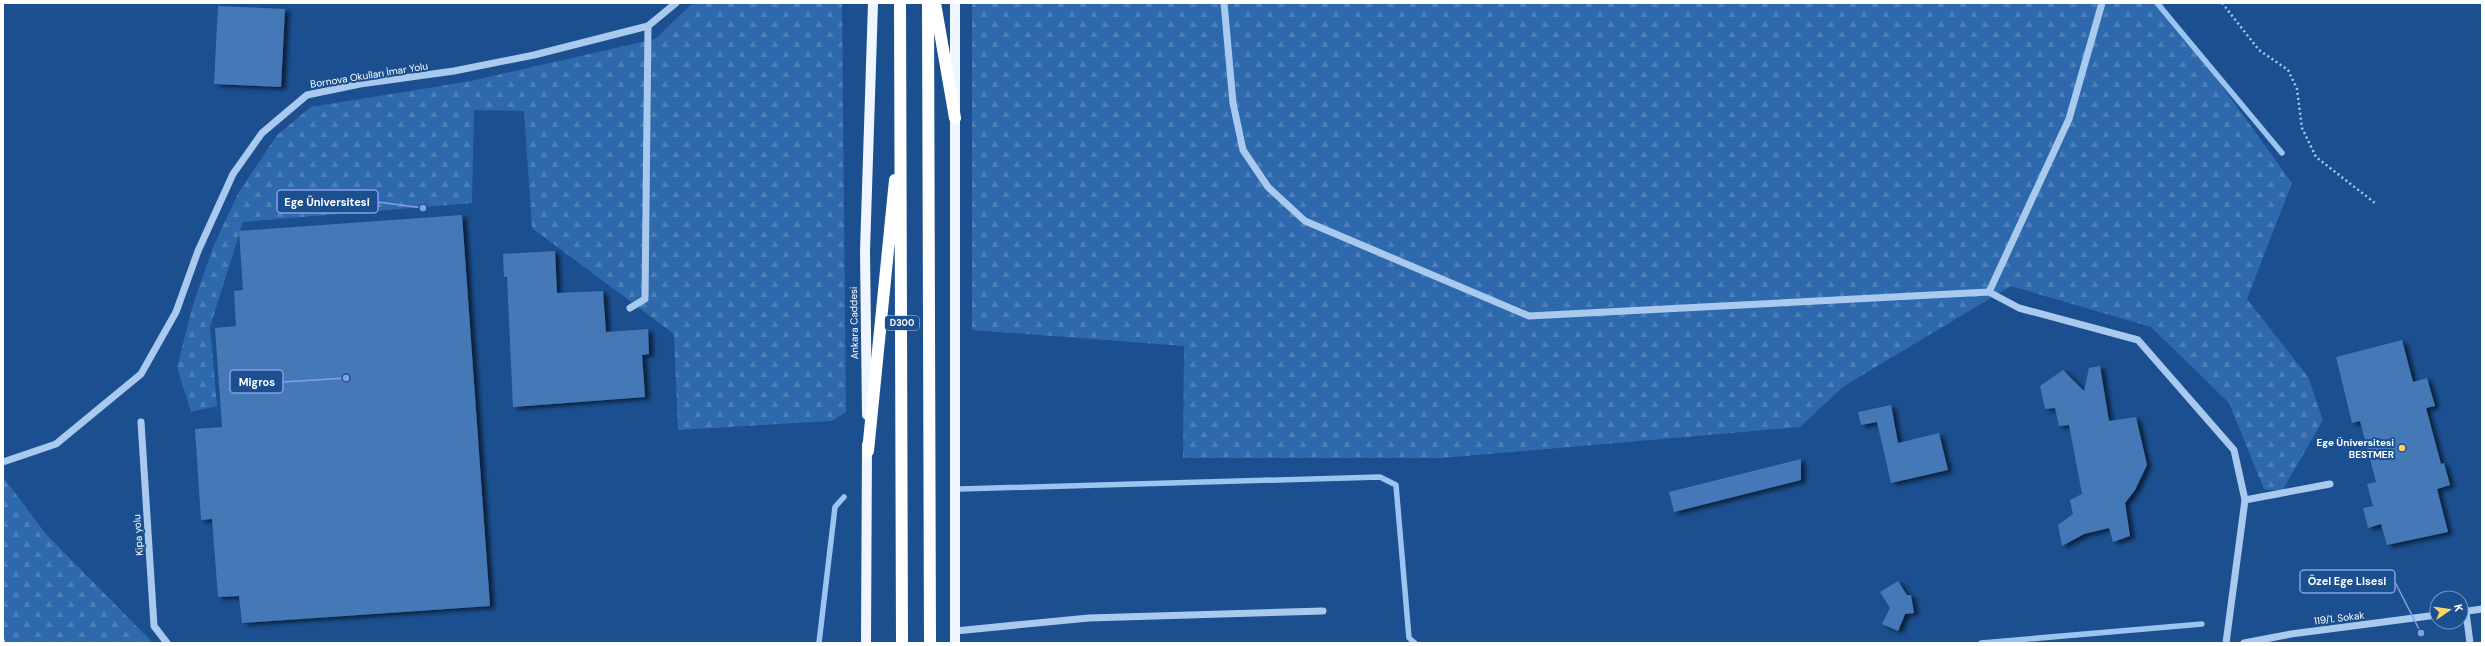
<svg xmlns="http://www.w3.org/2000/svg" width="2485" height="646" font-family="'DM Sans',sans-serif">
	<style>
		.forest { fill: url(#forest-firs) }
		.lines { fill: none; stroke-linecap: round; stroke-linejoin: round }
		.stream { stroke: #9cc4f0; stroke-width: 5.5 }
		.building { fill: #4478b7; filter: url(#shadow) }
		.path { stroke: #a9c9ee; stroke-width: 2.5; stroke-dasharray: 2 3; stroke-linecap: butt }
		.minor { stroke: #a9c9ee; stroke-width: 7 }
		.major { stroke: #f0f6ff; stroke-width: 10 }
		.highway { stroke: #fff; stroke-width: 12 }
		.poi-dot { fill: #ffd166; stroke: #1b4f8f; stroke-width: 1.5 }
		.labels { text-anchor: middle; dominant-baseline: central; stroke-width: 4; stroke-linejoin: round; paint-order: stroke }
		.shield { fill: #1b4f8f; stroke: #bbcadd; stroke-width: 1 }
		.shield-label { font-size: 9px; font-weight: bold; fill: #fff }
		.street-label { font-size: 10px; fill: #fff; stroke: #1b4f8f }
		.poi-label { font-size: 10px; font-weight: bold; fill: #fff; stroke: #1b4f8f; text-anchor: end }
		.leader { fill: none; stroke: #839eea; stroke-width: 1.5 }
		.callout-dot { fill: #839eea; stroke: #1b4f8f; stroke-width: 1.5 }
		.callout { fill: #1b4f8f; stroke: #839eea; stroke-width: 1.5 }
		.callout-label { font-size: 11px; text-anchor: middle; font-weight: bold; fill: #fff }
	</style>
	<defs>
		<pattern id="forest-firs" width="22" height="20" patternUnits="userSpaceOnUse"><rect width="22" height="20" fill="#2e69ad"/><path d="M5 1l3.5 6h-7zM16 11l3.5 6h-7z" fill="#4d80b9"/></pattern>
		<filter id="shadow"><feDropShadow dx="4.5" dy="2.5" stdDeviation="2" flood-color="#0009"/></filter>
	</defs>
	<rect width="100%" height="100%" fill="#1b4f8f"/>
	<path class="forest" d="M693,3H842L846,412L832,421L678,430L674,334L532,228L524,111L474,110L472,203L243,222L210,327L217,406L191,412L177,367L193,305L213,247L239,192L277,135L311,107L471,81L655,39Z
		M972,3H2162L2292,183L2247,299L2308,377L2323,420L2282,491L2264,489L2229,403L2151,327L2011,286L1844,386L1800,427L1442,458H1183L1184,346L972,330Z
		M3,477L46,534L153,643H3Z"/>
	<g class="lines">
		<path class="stream" d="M2157,3L2282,153
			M960,489L1380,477L1396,485L1409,638L1415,643
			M819,643L835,507L844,497
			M1981,643L2202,624"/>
	</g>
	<path class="building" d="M218,6L285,9L281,87L214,84Z
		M462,215L490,606L242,623L239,596L218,597L212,519L201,520L195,429L222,427L215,328L236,326L234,291L243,290L239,231Z
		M555,251L557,293L603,291L606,332L648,329L649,354L642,355L645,397L513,407L507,277H504L503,254Z
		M2402,340L2413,382L2427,378L2435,406L2426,408L2441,464L2444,463L2450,485L2437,489L2448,532L2387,545L2381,524L2368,528L2363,508L2373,506L2367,484L2376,482L2360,421L2352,423L2336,357Z
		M2100,366L2109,421L2136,417L2147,465L2135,490L2125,503L2130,536L2113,542L2109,528L2084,534L2062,546L2058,525L2073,514L2070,500L2082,494L2069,425L2059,426L2055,408L2045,409L2040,386L2063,370L2084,391L2089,368Z
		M1891,405L1898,443L1939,433L1948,470L1891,483L1877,422L1861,425L1858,412Z
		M1801,459V480L1674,512L1669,492Z
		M1898,581L1907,595H1911L1914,613L1905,614L1898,631L1882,624L1890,608L1880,592Z"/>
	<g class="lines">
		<path class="path" d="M2222,3L2259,50L2288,70L2297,89L2302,128L2316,157L2375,203
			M3,640L7,643"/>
		<path class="minor" d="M1224,3L1233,103L1243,150L1268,187L1305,221L1529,316L1989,292L2019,308L2138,340L2234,450L2245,500L2226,643
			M1989,292L2069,119L2102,3
			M630,308L645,299L648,26
			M141,422L154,626L167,643
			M3,462L56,444L141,374L176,312L198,251L233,174L262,133L307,95L360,84L454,71L534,55L648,26L676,3
			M2245,500L2330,484
			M2461,612L2482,609
			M2466,612L2470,643
			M955,631L1089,618L1323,611
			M2244,643L2291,634L2437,615"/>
		<path class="major" d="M955,3V643
			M867,415L865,251L873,3
			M866,643L867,445"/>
		<path class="highway" d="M900,3L902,643
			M928,3L930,643
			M935,3L955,118
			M868,451L895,180"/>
	</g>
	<circle class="poi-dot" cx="2402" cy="448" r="4"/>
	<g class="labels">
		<rect class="shield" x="885" y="316" width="34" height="14" rx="3"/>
		<g class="shield-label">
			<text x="902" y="323">D300</text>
		</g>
		<g class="street-label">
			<text transform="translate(369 75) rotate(-9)">Bornova Okulları İmar Yolu</text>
			<text transform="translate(854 323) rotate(-91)">Ankara Caddesi</text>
			<text transform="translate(138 535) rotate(-94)">Kipa yolu</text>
			<text transform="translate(2339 618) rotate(-7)">119/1. Sokak</text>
		</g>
		<g class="poi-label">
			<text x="2394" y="442">Ege Üniversitesi<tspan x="2394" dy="12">BESTMER</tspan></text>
		</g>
	</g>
	<path class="leader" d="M423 208L378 202M346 378L283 382M2421 633L2395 582"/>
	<g class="callout-dot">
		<circle cx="423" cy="208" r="4"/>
		<circle cx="346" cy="378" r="4"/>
		<circle cx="2421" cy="633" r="4"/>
	</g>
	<g class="callout">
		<rect x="277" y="190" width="101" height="23" rx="4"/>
		<rect x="230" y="370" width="53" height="23" rx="4"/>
		<rect x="2300" y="570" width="95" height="23" rx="4"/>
	</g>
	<g class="callout-label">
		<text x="327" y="206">Ege Üniversitesi</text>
		<text x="257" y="386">Migros</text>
		<text x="2347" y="585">Özel Ege Lisesi</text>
	</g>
	<rect width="2485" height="646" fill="none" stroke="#ffffff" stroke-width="8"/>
	<g transform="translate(2449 610) rotate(77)"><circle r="19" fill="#1b4f8f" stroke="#7695bc"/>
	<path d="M0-3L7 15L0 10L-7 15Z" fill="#ffd166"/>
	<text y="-6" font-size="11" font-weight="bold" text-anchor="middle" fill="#ffffff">K</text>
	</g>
</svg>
